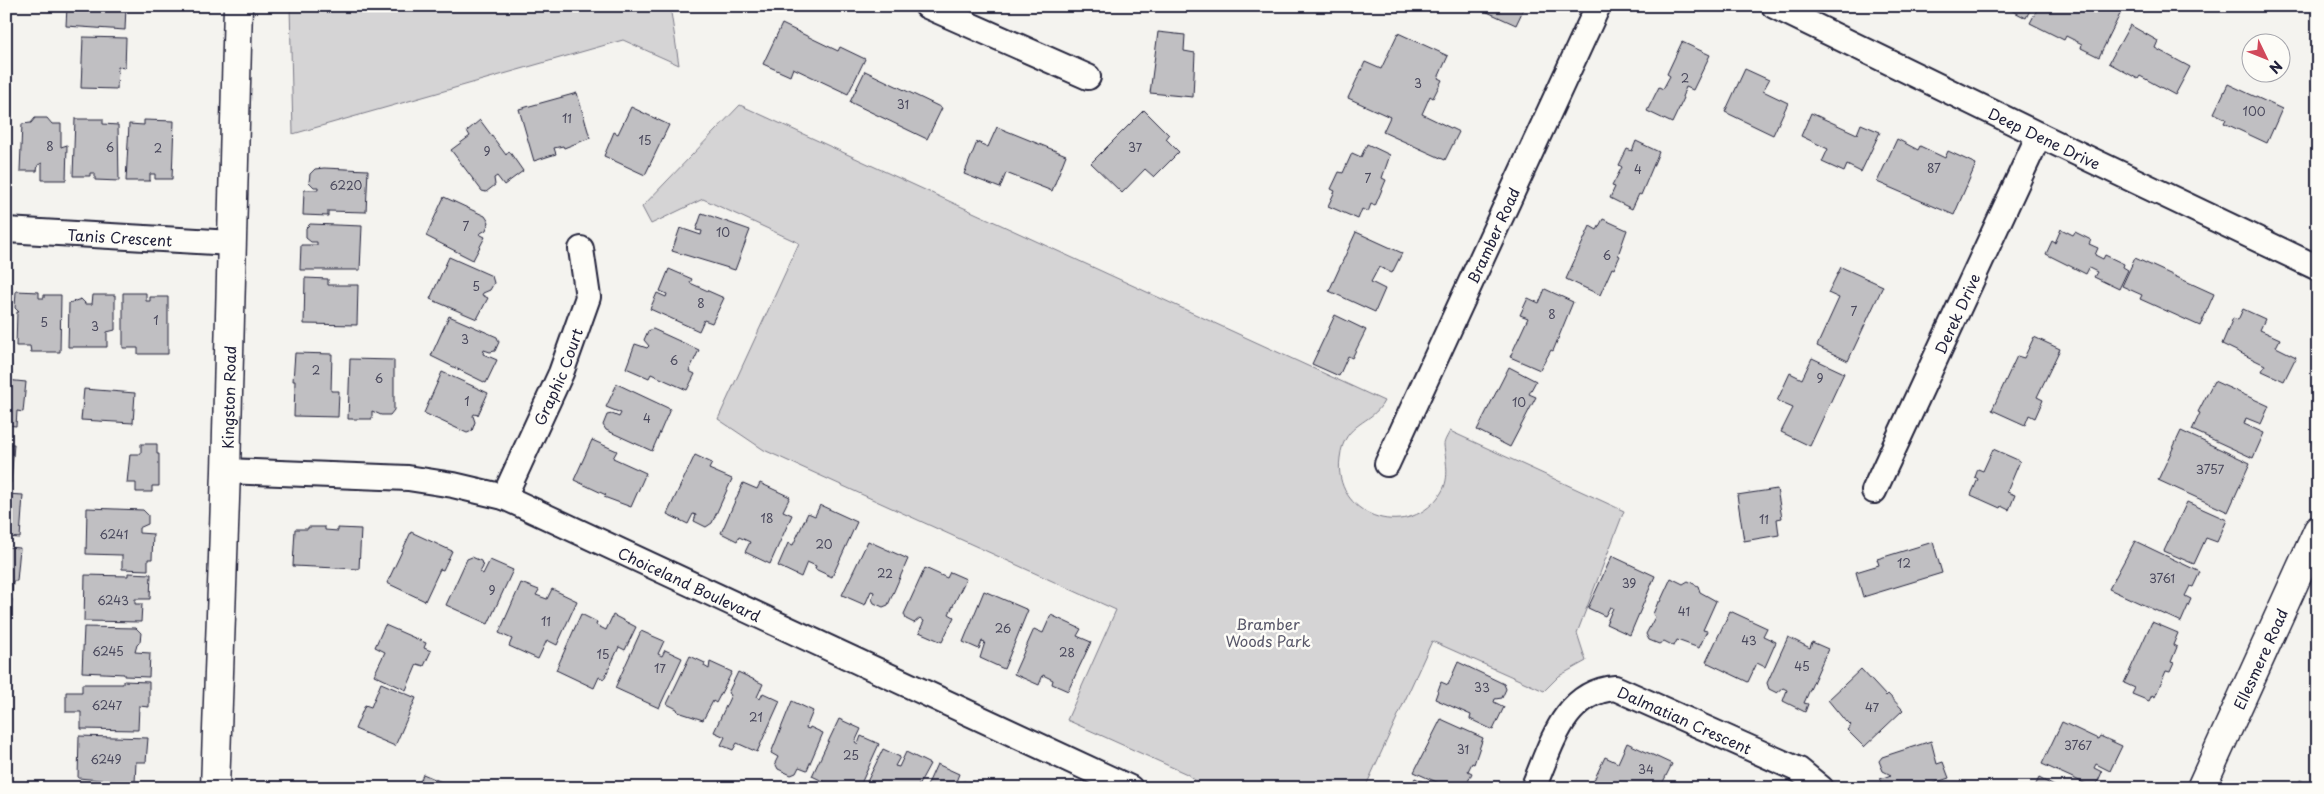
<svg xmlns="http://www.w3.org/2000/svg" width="2324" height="794" font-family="'Playpen Sans',sans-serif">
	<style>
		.green { fill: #d5d4d5; stroke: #7c7b88 }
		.building { fill: #c0bfc2; stroke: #22223b }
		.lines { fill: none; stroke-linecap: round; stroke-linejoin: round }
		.minor-casing { stroke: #22223b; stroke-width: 28 }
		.tertiary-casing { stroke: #22223b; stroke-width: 31 }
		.secondary-casing { stroke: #22223b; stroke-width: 31 }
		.minor { stroke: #fdfcf7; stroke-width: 24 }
		.tertiary { stroke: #fdfcf7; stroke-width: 28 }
		.secondary { stroke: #fdfcf7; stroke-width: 28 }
		.labels { text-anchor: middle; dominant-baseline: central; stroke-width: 5; stroke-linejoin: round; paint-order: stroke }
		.number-label { font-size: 12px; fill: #4a495d }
		.street-label { font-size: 15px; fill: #22223b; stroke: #fdfcf7 }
		.park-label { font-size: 15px; fill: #585769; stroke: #fdfcf7 }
	</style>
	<rect width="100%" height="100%" fill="#f4f3ef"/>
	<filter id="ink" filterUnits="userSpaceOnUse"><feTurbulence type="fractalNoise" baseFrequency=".02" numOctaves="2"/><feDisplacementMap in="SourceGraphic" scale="10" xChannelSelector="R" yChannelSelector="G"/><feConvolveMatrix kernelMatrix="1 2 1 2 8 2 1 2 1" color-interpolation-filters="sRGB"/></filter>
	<g filter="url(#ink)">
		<path class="green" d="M290,6H670L679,65L623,40L293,134Z
			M740,105L1384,401C1372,425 1344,421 1340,458C1332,515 1405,542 1439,496C1451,480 1446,464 1444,445C1444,441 1448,435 1450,431L1624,511L1577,633L1586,661L1559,676L1544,691L1432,641L1365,788H1205L1187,774L1067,720L1116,610L764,450L718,419L799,243L703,199L651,224L642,207Z"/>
		<path class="building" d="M67,6H126L125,30L66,26Z
			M1474,6H1525L1516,25Z
			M2003,6H2032L2026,18Z
			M2039,6H2124L2099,57L2081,48L2082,44L2066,36L2064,40L2030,23Z
			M782,24L838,51L840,47L865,59L848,94L793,68L790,76L763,64Z
			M2130,25L2158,41L2155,48L2190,67L2175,95L2140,76L2138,79L2109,63Z
			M1158,32L1185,35L1184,51L1195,53L1193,97L1150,93Z
			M1398,33L1448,56L1438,78L1442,80L1433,98L1430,96L1422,114L1459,132L1445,160L1383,132L1390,117L1348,98L1365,62L1381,69Z
			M83,37L126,38L125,68L118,67L117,89L81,88Z
			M1682,42L1710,55L1693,90L1686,87L1682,97L1684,98L1672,123L1647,111L1659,87L1663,89L1670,76L1667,74Z
			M1745,69L1769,80L1763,91L1788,103L1773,135L1725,112Z
			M865,71L942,108L927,139L850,102Z
			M2228,84L2282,109L2267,143L2224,123L2226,119L2214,113Z
			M577,93L590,138L564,148L563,146L554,148L556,154L534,161L519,109Z
			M631,107L669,125L645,175L604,156L614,132L618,134Z
			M1144,110L1169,135L1166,139L1179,152L1154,177L1145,169L1122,193L1091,163Z
			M1811,113L1857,134L1861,124L1880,132L1861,172L1847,165L1844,172L1822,162L1828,149L1801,136Z
			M35,118H47L52,124H61V147L67,145L66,180H42V163L38,165L37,171H20L22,124L31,123Z
			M75,119H103V124L118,125L119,181L95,180V173H90V176H73Z
			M144,120L174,121L172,179H155V174H150V181H126L129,124L144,125Z
			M480,120L506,155L509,151L523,171L504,185L497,176L494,178L495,185L486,192L482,191L451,150L470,136L467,131Z
			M997,127L1066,155L1052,191L1006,173L1000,188L964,174L977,142L988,147Z
			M1897,139L1918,150L1920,146L1945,158L1948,151L1976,164L1954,215L1877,182Z
			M9,140V179H6V142Z
			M1636,141L1659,152L1641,195L1639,194L1632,209L1610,198L1615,187L1612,186L1622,167L1619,165L1627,149L1632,151Z
			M1367,144L1390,155L1382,178L1386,180L1375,206L1371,204L1368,212L1362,209L1358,219L1328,206L1335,191L1331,189L1339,172L1343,173L1352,153L1361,157Z
			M324,168L368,170L366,212L328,211V216L303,215L304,190H318V187H314L309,182L310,174L315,169Z
			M444,197L485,216L489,222L486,230L479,234L485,237L473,260L426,236Z
			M702,213L750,230L735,270L672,251L680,228L701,235L702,231L696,230Z
			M1603,219L1627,230L1618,255L1620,256L1614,269L1612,268L1600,295L1566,279L1590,226L1597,230Z
			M310,224L362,226L360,270H300L301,245H317V242H311L306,238V228Z
			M2061,229L2073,235L2075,232L2091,240L2089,244L2098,248L2095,255L2103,259L2105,255L2124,264L2123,267L2128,270L2119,289L2094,277L2097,272L2089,268L2086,274L2046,254L2052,241L2055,243Z
			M1356,232L1402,253L1392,273L1379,267L1371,282L1385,289L1375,312L1329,291Z
			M449,257L492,276L494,283L490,290L483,293L482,295L488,298L477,319L430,299Z
			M2135,258L2214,294L2200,326L2140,299L2142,295L2122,286Z
			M1841,267L1883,286L1848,361L1817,346L1839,298L1828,293Z
			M669,269L692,279L690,283L724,298L712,323L704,320L699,331L650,309L657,293L666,297L667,294L660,291Z
			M305,278L328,279V285H358L357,325L304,324Z
			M1545,289L1573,302L1553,351L1551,350L1540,370L1510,357L1528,318L1520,315L1528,298L1539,303Z
			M16,291L39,292V298H44V295H61L60,352H31L30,346H16L17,312H19L15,308Z
			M123,293H146V301H150V297H168V354H138V348H123Z
			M93,295H115V330L107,332V347H68L69,303L81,299L85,303L84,304H92Z
			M2243,309L2265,319L2260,330L2280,339L2276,347L2296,357L2284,381L2262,371L2265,365L2222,344L2233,318L2238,320Z
			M1335,315L1366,330L1352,358L1348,356L1339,376L1312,364Z
			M449,316L497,337L499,342L495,351L490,352L484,350L483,354L497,360L486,383L431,356Z
			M653,329L699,350L689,371L695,374L687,390L651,374L649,378L626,368L635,344L647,348L649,346L644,340L648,331Z
			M2034,337L2060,349L2037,397L2043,400L2035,418L2029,415L2025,425L1992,410L2017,356L2024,358Z
			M295,353L332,354L331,391H339L338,417L294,416L295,381H293Z
			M1812,358L1844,373L1810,446L1781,432L1793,408L1777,401L1790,373L1802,379Z
			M350,359L394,360V410L390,415H381L372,411V419H348Z
			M1509,367L1536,381L1529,394L1536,397L1510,447L1477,430Z
			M442,372L488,393L478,415L474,414L473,416L475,422L472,431L467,433L424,413Z
			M6,380L26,382L23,412L17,411L16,426L6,425Z
			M2214,381L2269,406L2261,424L2246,418L2244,424L2264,433L2253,458L2192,430L2200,413L2198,412Z
			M617,384L670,409L652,451L606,430L603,425L607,415L612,414L619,417L621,413L606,407Z
			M84,389L135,393L133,423L81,420Z
			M2181,431L2250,463L2228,512L2158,480Z
			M592,440L617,451L613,458L646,473L631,507L604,497L606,495L574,480Z
			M6,444H14L11,483H6Z
			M141,444H157V454H159V486H152V492H136V483H127L130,454H141Z
			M1993,449L2020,461L2007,492L2015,495L2009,510L2001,506L2000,508L1971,495L1978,479L1975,477L1978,469L1983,471Z
			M695,455L712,463L709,469L732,479L712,523L706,527L694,521L696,515L693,514L688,524L667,514Z
			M743,483L757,489L760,483L790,497L783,511L792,515L770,564L745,552L750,542L739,537L737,541L721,533Z
			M1777,489L1782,518L1777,519L1779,535L1744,541L1737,495Z
			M6,494L23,495L20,538L6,537Z
			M2187,502L2227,520L2217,542L2206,538L2194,564L2164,551Z
			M820,505L857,522L832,577L815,569L816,566L807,562L801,577L778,566L788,543L793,545L808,513L815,516Z
			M87,508L143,510L148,515V524L139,528V533L153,534L152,559H148V570L122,569V555L86,554Z
			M308,527H325V530L338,531V528L361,529L359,569L293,566L295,529H308Z
			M411,532L452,551L443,570L440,569L425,601L387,583Z
			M868,541L908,559L888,605L883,607L874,603L872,599L874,592L871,591L865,605L842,595Z
			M2135,541L2200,572L2193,587L2190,586L2185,596L2191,599L2181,622L2109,589Z
			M1933,542L1942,573L1863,597L1856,572L1879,565L1877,559Z
			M6,547L20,548L17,581H13L12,593L6,592Z
			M1612,556L1655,576L1630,635L1606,624L1613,608L1610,607L1605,616L1588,608Z
			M472,557L481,561L483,567L480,572L483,574L490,560L513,570L488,624L446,605L467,559Z
			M925,568L947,578L950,572L966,579L949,614L954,617L942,642L919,632L924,621L920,618L914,623L906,619L904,614Z
			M128,573L151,574L150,599H135V604H142L141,622L84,621L85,575L128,576Z
			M1671,578L1683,584L1688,581L1698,586L1700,592L1716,601L1703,630L1707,631L1699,648L1677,640L1674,646L1664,641L1659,644L1649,640L1646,634L1655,617L1653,614L1658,602H1660Z
			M521,583L539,590L536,595L547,599L552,589L577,601L557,645L547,640L538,659L509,646L512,639L499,633Z
			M984,591L1028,610L1004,669L980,658L985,642L982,641L979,649L963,642Z
			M6,599H12L8,645H6Z
			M1730,611L1767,628L1763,636L1776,642L1765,667L1757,663L1748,682L1706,662Z
			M581,614L597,622L596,625L606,630L613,615L636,627L625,650L619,647L604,679L599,677L594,688L556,670Z
			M1051,615L1081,629L1077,636L1091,642L1068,691L1052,684L1053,680L1043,675L1039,685L1014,674L1034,629L1043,633Z
			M2152,622L2178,633L2173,645L2177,647L2171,662L2174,663L2170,672L2166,671L2155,697L2152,695L2149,701L2132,694L2135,688L2124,683Z
			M385,625L426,643L424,648L431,651L424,666L417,664L406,690L374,675L385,652L375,647Z
			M84,627L136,628L141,633L140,642L137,645L135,652L150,653L149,677L124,676V674L82,672Z
			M641,631L664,641L658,654L662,656L665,650L682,658L659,708L615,688Z
			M1788,637L1810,648L1812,642L1828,649L1804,703L1808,704L1805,712L1783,701L1787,690L1783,688L1777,693L1769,689L1767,683Z
			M690,656L705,663L704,666L709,669L710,662L732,672L716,703L713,701L703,720L678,712L677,709L667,704Z
			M1458,662L1504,684L1506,689L1502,698L1495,699L1494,702L1504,707L1493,730L1470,719L1471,715L1435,699L1441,682L1448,685Z
			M1861,669L1886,696L1888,694L1903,710L1864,747L1847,730L1851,725L1847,721L1846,722L1828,700Z
			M738,672L763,684L757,697L760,699L763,693L780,701L757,752L737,743L733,750L721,745L725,737L714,732L731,695L728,693Z
			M123,681L149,682V707L139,706L138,730L81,729V712H66V692H82V684H123Z
			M381,683L416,698L395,746L355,729L365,705L371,707Z
			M792,701L813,711L806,728L809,729L810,727L823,733L807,770L799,767L796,773L791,775L778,769L775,763L778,757L771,753Z
			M839,719L861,729L855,742L858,744L861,736L879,744L859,788H837L812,776Z
			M1441,719L1483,738L1474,764L1472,763L1468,771L1472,773L1465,788H1450L1414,772Z
			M2062,722L2098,739L2100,736L2122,746L2110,771L2096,764L2094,768L2102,772L2095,788L2042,764Z
			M79,736L148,738L146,762H136L135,783L78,778Z
			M1931,741L1937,764L1943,762L1949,778L1919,788H1883L1880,779L1891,775L1883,771L1879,761L1882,757Z
			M1627,743L1672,764L1660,788H1610L1594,780L1605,757L1618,763Z
			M883,749L900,757L895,766L899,767L906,752L930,764L917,788H864Z
			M937,764L959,774L955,784L958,785L964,781L975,788H929L927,786Z
			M423,774L456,788H418Z
			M1415,778L1436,788H1410Z
			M2039,778L2058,788H2034Z
			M2300,780L2317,788H2296Z"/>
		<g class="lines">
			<defs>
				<g id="minor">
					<path d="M927,6L1088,77"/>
					<path id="s1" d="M1774,6L2039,135L2318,268"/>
					<path id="s2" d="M6,230L232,243"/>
					<path id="s3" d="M1387,464L1598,6"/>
					<path id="s4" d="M226,471L408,478L453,485L504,497L1130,788"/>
					<path id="s5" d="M1874,491L2039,135"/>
					<path id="s6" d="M504,497L561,373L588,297L581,249"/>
					<path id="s7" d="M1533,788C1551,747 1563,692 1615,688L1799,770L1821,788"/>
				</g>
				<g id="tertiary">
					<path id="s8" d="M215,788L226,471L238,6"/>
				</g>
				<g id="secondary">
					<path id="s9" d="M2201,788L2318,530"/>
				</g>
			</defs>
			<use href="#minor" class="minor-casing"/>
			<use href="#tertiary" class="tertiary-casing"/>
			<use href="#secondary" class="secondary-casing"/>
			<use href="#minor" class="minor"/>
			<use href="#tertiary" class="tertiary"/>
			<use href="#secondary" class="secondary"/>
		</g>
	</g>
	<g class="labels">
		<g class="number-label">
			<text x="1685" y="78">2</text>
			<text x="1418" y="83">3</text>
			<text x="903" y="104">31</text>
			<text x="2254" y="111">100</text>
			<text x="567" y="118">11</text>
			<text x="645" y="140">15</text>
			<text x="50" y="146">8</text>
			<text x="110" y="147">6</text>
			<text x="1135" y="147">37</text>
			<text x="158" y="148">2</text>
			<text x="487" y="151">9</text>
			<text x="1934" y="168">87</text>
			<text x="1638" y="169">4</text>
			<text x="1368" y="178">7</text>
			<text x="346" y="185">6220</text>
			<text x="466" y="226">7</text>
			<text x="723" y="232">10</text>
			<text x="1607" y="255">6</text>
			<text x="476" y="286">5</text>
			<text x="701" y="303">8</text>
			<text x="1854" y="311">7</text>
			<text x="1552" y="314">8</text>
			<text x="156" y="320">1</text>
			<text x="44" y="322">5</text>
			<text x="95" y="326">3</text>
			<text x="465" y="339">3</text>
			<text x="674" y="360">6</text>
			<text x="316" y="370">2</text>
			<text x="379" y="378">6</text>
			<text x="1820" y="378">9</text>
			<text x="467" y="401">1</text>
			<text x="1519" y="402">10</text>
			<text x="647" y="418">4</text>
			<text x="2210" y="469">3757</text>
			<text x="767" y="518">18</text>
			<text x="1764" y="519">11</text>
			<text x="114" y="534">6241</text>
			<text x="824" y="544">20</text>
			<text x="1904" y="563">12</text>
			<text x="885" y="573">22</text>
			<text x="2162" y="578">3761</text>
			<text x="1629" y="583">39</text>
			<text x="492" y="590">9</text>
			<text x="113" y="600">6243</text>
			<text x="1684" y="611">41</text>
			<text x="546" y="621">11</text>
			<text x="1003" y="628">26</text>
			<text x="1749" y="640">43</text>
			<text x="108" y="651">6245</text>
			<text x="1067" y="652">28</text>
			<text x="603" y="654">15</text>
			<text x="1802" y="666">45</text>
			<text x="660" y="668">17</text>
			<text x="1482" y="687">33</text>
			<text x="107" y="705">6247</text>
			<text x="1872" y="707">47</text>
			<text x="756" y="717">21</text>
			<text x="2078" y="745">3767</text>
			<text x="1463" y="749">31</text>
			<text x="851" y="755">25</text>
			<text x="106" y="759">6249</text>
			<text x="1646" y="769">34</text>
		</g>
		<g class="street-label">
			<text stroke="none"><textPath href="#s1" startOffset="301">Deep Dene Drive</textPath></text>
			<text stroke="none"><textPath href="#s3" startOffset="252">Bramber Road</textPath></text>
			<text stroke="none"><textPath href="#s2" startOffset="114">Tanis Crescent</textPath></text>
			<text stroke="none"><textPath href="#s5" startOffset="196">Derek Drive</textPath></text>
			<text stroke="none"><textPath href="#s6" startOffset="132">Graphic Court</textPath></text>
			<text stroke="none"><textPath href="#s8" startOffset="391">Kingston Road</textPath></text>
			<text stroke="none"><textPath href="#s4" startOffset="485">Choiceland Boulevard</textPath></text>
			<text stroke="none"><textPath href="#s9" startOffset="142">Ellesmere Road</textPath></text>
			<text stroke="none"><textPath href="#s7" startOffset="214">Dalmatian Crescent</textPath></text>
		</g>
		<g class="park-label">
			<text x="1268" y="623">Bramber<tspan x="1268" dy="17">Woods Park</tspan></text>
		</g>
	</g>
	<rect width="2324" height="794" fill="none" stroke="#fdfcf7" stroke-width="25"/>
	<rect x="12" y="12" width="2299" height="769" fill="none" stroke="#22223b" stroke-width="2" filter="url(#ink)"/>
	<g transform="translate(2266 58) rotate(133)"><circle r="24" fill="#fdfcf7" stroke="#a5a5ac"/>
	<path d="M0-4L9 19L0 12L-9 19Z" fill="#d1495b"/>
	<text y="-8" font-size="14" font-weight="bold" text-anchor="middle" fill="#22223b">N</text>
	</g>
</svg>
